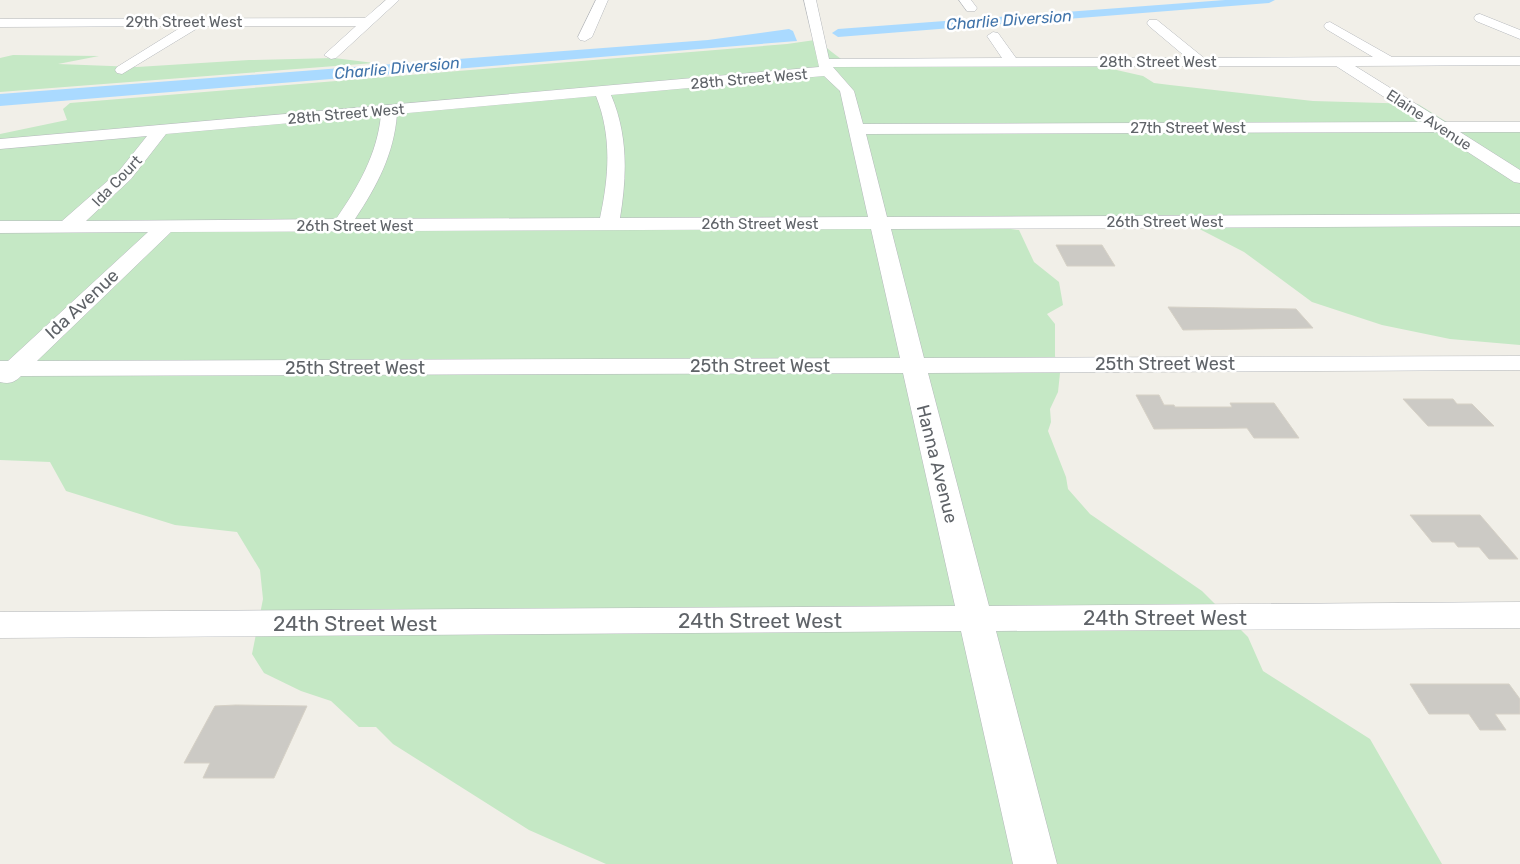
<svg xmlns="http://www.w3.org/2000/svg" width="1520" height="864" font-family="Rubik,sans-serif">
	<style>
		.green { fill: #c5e8c5 }
		.water { fill: #aadaff }
		.lines { fill: none; stroke-linecap: round; stroke-linejoin: round }
		.canal { fill: #aadaff; fill-rule: evenodd }
		.building { fill: #cccac5; stroke: #d6d1c6 }
		.street-casing { stroke: #b5b8bc; stroke-width: 1 }
		.street { fill: #fff; fill-rule: evenodd }
		.labels { text-anchor: middle; dominant-baseline: central; stroke-width: 5; stroke-linejoin: round; paint-order: stroke }
		.far-street-label { font-size: 15px; fill: #5f6368; stroke: #fff }
		.far-water-label { font-size: 16px; font-style: italic; fill: #4174aa; stroke: #fff }
		.street-label { font-size: 18px; fill: #5f6368; stroke: #fff }
		.near-street-label { font-size: 21px; fill: #5f6368; stroke: #fff }
	</style>
	<rect width="100%" height="100%" fill="#f1efe8"/>
	<path class="green" d="M815,40C827,47 836,56 848,64L1099,66L1143,76L1154,83L1170,85L1313,101L1418,104L1455,127H1520V345L1450,339L1382,325L1312,302L1244,252L1182,220L1013,216L1015,221L1011,229L1019,230L1034,262L1059,282L1063,305L1047,314L1055,324V356L1060,373L1058,392L1050,409L1051,422L1048,431L1066,477L1068,489L1090,514L1202,591L1248,637L1263,671L1370,739L1442,864H606L529,830L393,744L376,727H359L331,701L301,691L264,673L252,654L263,599L260,570L237,532L175,525L66,491L50,462L0,460V134L67,120L63,109L70,103L787,44Z
		M13,55L99,56L58,64L137,67L249,60L334,58L374,63L0,92V58Z"/>
	<path class="water" d="M789,29L793,31L797,41L0,106V94L708,40Z"/>
	<g class="lines">
		<path class="canal" d="M1225,0H1275L1269,3L838,37L832,33L838,29Z"/>
	</g>
	<path class="building" d="M1056,245H1102L1115,266H1067Z
		M1168,307L1296,309L1313,328L1183,330Z
		M1136,395H1159L1164,405H1174L1175,407H1232L1230,403H1274L1299,438H1254L1247,428L1154,429Z
		M1403,399H1453L1457,404H1472L1494,426H1428Z
		M1410,515H1480L1518,559H1489L1479,547H1458L1454,542H1432Z
		M1410,684H1509L1520,699V714H1495L1506,730H1480L1469,714H1429Z
		M236,705L307,706L274,778H203L210,763H184L215,706Z"/>
	<g class="lines">
		<defs>
			<path id="street" d="M386,0H399L336,58L331,59L324,55L356,26H201L122,74L117,73L115,70L117,67L183,26L0,27V19L365,18Z
				M596,0H608L592,37L585,41L580,40L578,37Z
				M804,0H816L829,59L1002,58L987,36L993,32L998,33L1016,58H1187L1149,26L1147,23L1149,20H1157L1204,58L1373,57L1326,29L1324,26L1326,23L1330,22L1392,57H1520V65L1355,66L1445,122H1520V132H1460L1520,170V183L1514,182L1437,132L866,134L887,217L1520,214V226L891,229L924,358L1520,356V370L928,373L989,606L1520,602V628L996,631L1057,864H1013L961,631L0,638V612L955,606L903,373L21,376C14,383 9,384 0,382V361H8L148,232L0,233V221H62L119,171L147,136L0,149V139L819,67ZM1201,66H1336L1423,122L863,124L854,91L833,67ZM824,76L840,91L868,217L620,218C627,175 628,135 611,95ZM596,96C612,136 609,176 600,218L355,219C377,186 394,154 397,114ZM381,115C377,155 358,187 336,219L86,221L131,179L166,134ZM871,229L900,358L37,361L171,232Z
				M959,0H971L977,8L975,11H967Z
				M1480,14L1520,30V39L1476,21L1474,18L1476,15Z"/>
		</defs>
		<use href="#street" class="street-casing"/>
		<use href="#street" class="street"/>
	</g>
	<g class="labels">
		<g class="far-street-label">
			<text x="184" y="22">29th Street West</text>
			<text x="1158" y="62">28th Street West</text>
			<text transform="translate(749 79) rotate(-5)">28th Street West</text>
			<text transform="translate(346 114) rotate(-5)">28th Street West</text>
			<text transform="translate(1429 120) rotate(33)">Elaine Avenue</text>
			<text x="1188" y="128">27th Street West</text>
			<text transform="translate(117 181) rotate(-46)">Ida Court</text>
			<text x="1165" y="222">26th Street West</text>
			<text x="760" y="224">26th Street West</text>
			<text x="355" y="226">26th Street West</text>
		</g>
		<g class="far-water-label">
			<text transform="translate(1009 20) rotate(-4)">Charlie Diversion</text>
			<text transform="translate(397 68) rotate(-5)">Charlie Diversion</text>
		</g>
		<g class="street-label">
			<text transform="translate(82 304) rotate(-43)">Ida Avenue</text>
			<text x="1165" y="364">25th Street West</text>
			<text x="760" y="366">25th Street West</text>
			<text x="355" y="368">25th Street West</text>
			<text transform="translate(937 464) rotate(76)">Hanna Avenue</text>
		</g>
		<g class="near-street-label">
			<text x="1165" y="617">24th Street West</text>
			<text x="760" y="620">24th Street West</text>
			<text x="355" y="623">24th Street West</text>
		</g>
	</g>
</svg>
